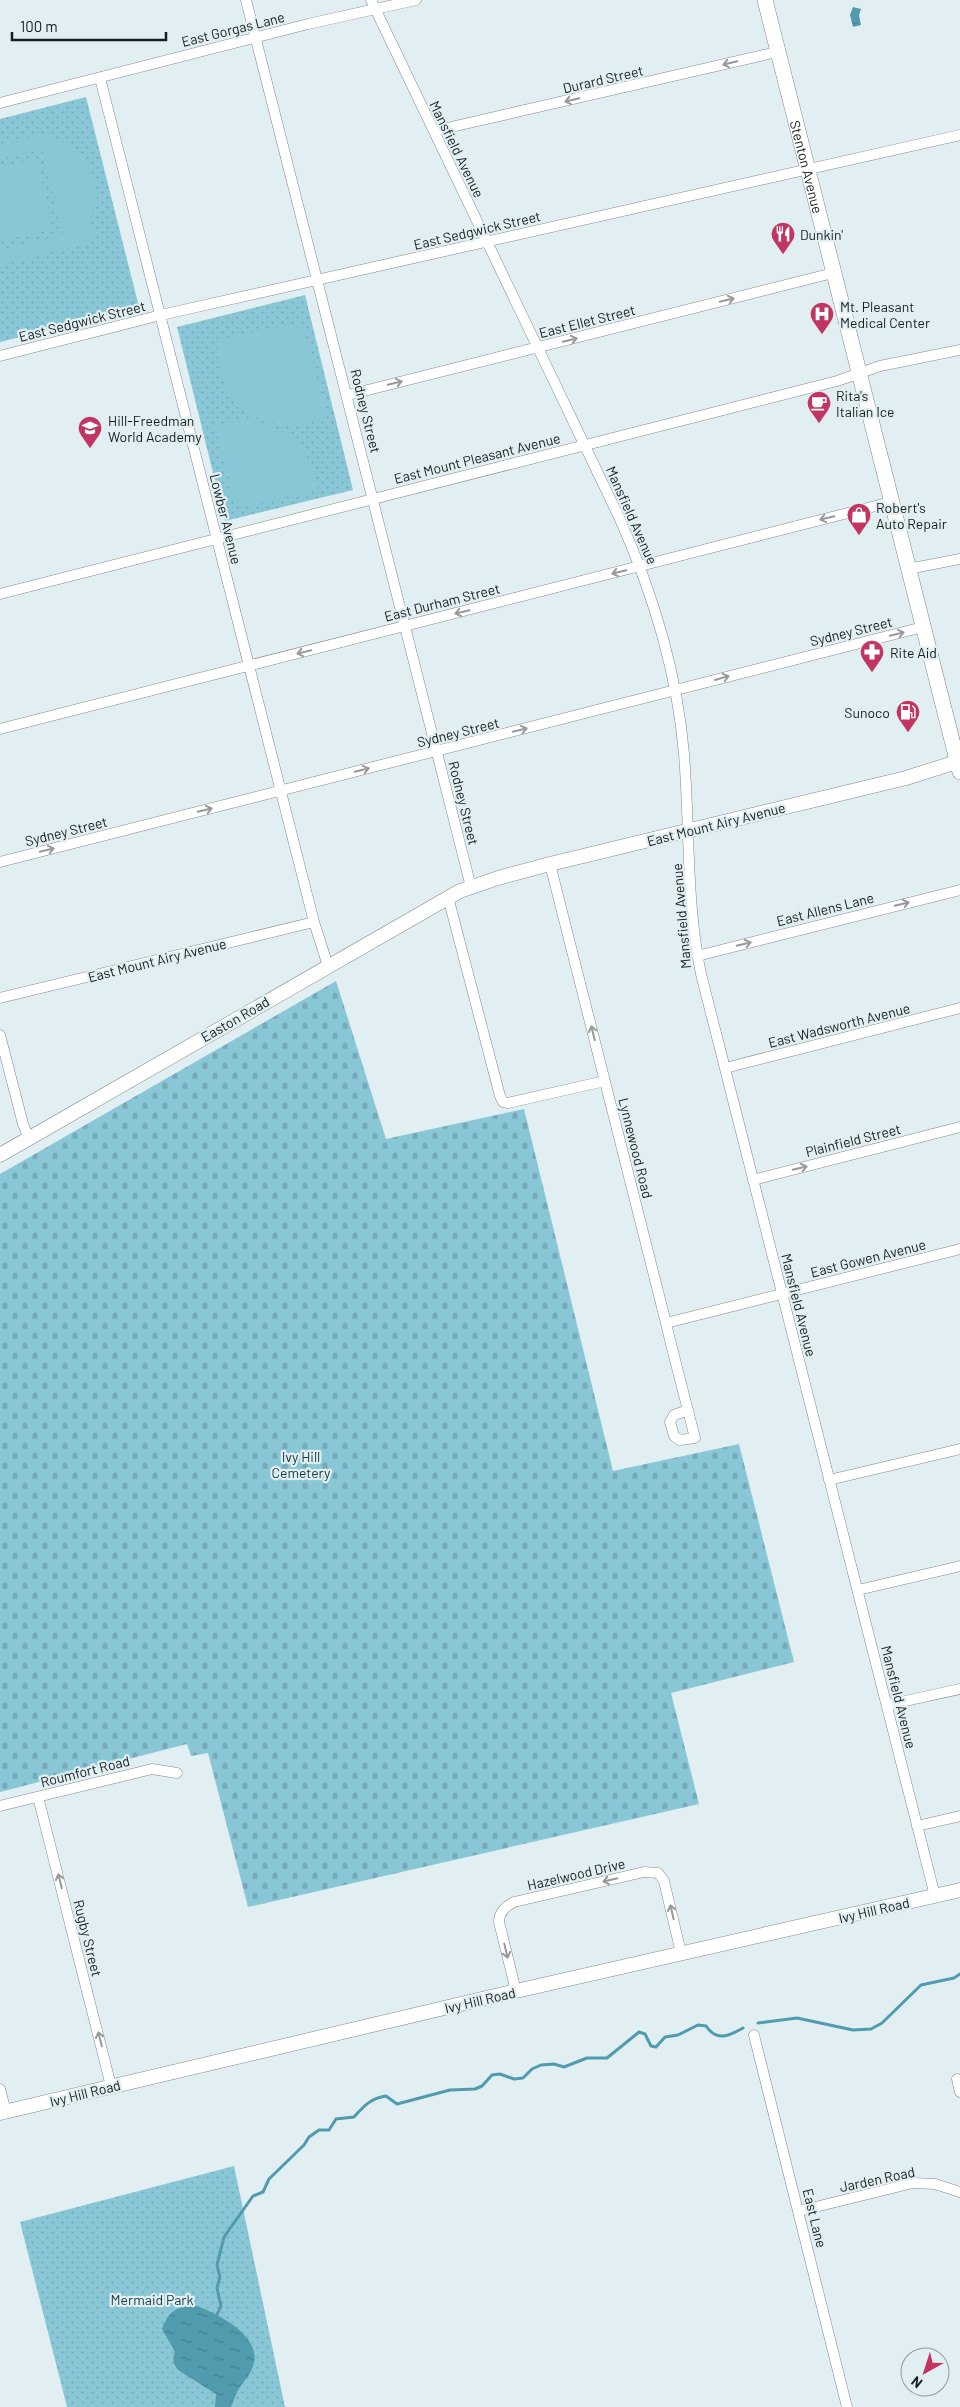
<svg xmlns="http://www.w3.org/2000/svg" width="960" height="2407" font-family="Barlow,sans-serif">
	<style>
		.grass { fill: url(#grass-dots) }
		.cemetery { fill: url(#cemetery-stones) }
		.pitch { fill: #89c7d7 }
		.water { fill: url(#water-ripples) }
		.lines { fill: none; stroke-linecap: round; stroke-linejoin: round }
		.stream { stroke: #519bae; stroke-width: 3 }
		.street-casing { stroke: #7e8a8e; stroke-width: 11 }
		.secondary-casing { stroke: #7e8a8e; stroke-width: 15 }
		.primary-casing { stroke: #7e8a8e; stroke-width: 16 }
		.street { stroke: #fff; stroke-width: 10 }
		.secondary { stroke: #fff; stroke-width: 14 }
		.primary { stroke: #fff; stroke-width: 15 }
		.oneway { stroke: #97999a }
		.labels { text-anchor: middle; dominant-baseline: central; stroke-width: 4.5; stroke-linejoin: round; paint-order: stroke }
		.street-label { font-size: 14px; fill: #181d1e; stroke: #e1eff2 }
		.poi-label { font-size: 14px; fill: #181d1e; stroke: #e1eff2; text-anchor: start }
		.park-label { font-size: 14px; fill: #153942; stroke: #e1eff2 }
	</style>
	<defs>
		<pattern id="grass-dots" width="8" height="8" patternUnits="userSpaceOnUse" patternTransform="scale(1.25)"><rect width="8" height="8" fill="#89c7d7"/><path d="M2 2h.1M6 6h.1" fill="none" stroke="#76aab8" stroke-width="1.8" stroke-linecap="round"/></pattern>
		<pattern id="cemetery-stones" width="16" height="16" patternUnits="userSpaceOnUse" patternTransform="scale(1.25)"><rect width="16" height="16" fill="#89c7d7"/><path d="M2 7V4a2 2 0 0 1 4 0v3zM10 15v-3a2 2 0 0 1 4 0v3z" fill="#76aab8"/></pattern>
		<pattern id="water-ripples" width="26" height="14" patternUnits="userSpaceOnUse" patternTransform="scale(1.25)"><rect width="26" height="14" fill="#519bae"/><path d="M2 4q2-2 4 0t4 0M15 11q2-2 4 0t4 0" fill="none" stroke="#427e8d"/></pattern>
	</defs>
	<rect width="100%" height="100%" fill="#e1eff2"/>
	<path class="grass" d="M86,97L139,307L0,342V119Z
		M305,295L353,490L225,521L177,327Z
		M234,2166L285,2407H67L20,2222Z"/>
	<path class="cemetery" d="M336,981L386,1139L524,1109L613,1471L739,1444L794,1662L671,1693L699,1804L248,1907L208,1753L191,1756L187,1744L0,1792V1174Z"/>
	<path class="pitch" d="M41,134C74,140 100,168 96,203C96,209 91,213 91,218C90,225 94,235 95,241L0,265V250L63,235L42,149L0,159V145Z
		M36,159L53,229L0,241V168Z
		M291,324L304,330L327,415C270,444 211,404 218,340Z
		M235,421C279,418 312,446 318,490L244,507L234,501L215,426Z"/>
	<path class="water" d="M853,7L861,9L859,15L861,25L853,27L850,15Z
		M194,2305C215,2312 264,2336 253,2366C251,2374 245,2379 241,2386C236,2392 234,2400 231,2407H215L216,2394L178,2370C173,2364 172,2359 175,2352L162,2329C168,2312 176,2307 194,2305Z"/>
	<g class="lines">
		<path class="stream" d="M758,2023L797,2018L853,2030L871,2029L882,2023L921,1985L954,1978L960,1974
			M216,2317L221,2306L217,2288L220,2277L217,2265L224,2237L253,2196L263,2192L269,2179L304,2145L309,2137L319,2130H329L336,2119L354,2117C364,2106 371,2098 386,2096L397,2104L450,2090L475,2089L482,2086L492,2075L500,2074L514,2079L523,2078L532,2069L541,2065L554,2064L564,2067L587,2058H607L639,2032L645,2034L651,2046L656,2047L665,2037L678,2035L698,2025L706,2026C717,2042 729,2036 743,2028"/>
		<defs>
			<path id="street" d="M246,0L471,887
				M371,0L619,517C653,593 677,671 684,754C690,828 686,902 701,974L935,1896
				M100,78L314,922L328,966
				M0,103L308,24L416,0
				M434,131L777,52
				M0,356L161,315L960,135
				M348,395L833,273
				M908,569L960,559
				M0,594L837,381L880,366L960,350
				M0,729L891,502
				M0,862L923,627
				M550,864L666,1323L670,1340L695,1438L680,1440L674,1436L670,1422L674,1415L688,1410
				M448,897L500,1096L503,1102L508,1103L605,1081
				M697,956L960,890
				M0,998L314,922
				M0,1035L23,1124L29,1139
				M725,1068L960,1008
				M753,1180L960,1127
				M666,1323L960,1249
				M829,1480L960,1449
				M858,1590L960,1566
				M887,1705L960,1689
				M38,1797L111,2086
				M0,1806L152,1769L177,1773
				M917,1826L960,1816
				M516,1991L499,1922C499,1912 505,1907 514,1902L644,1872L658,1873L664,1881L681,1953
				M754,2035L847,2407
				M957,2079L960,2092
				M0,2089L6,2112
				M799,2211L913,2183L935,2184L960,2192"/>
			<path id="secondary" d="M0,1155L460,891L498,878L550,864L906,778L960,761
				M0,2113L516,1991L960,1890"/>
			<g id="primary">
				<path id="s1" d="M765,0L960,772"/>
			</g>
		</defs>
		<use href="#street" class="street-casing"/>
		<use href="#secondary" class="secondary-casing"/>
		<use href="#primary" class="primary-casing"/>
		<use href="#street" class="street"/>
		<use href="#secondary" class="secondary"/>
		<use href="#primary" class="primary"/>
	</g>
	<defs><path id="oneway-shaft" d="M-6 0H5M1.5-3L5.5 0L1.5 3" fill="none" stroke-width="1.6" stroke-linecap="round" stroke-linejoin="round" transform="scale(1.25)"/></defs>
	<g class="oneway">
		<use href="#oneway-shaft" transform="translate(730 63) rotate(167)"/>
		<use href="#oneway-shaft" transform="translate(572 100) rotate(167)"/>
		<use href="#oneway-shaft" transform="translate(727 300) rotate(-14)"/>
		<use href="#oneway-shaft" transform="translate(570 340) rotate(-14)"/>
		<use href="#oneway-shaft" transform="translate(395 383) rotate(-14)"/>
		<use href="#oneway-shaft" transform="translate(827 518) rotate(166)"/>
		<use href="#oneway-shaft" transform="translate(619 572) rotate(166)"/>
		<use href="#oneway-shaft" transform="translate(462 612) rotate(166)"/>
		<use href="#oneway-shaft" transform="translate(897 634) rotate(-14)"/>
		<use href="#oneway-shaft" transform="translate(304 652) rotate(166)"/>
		<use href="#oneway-shaft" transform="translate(722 678) rotate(-16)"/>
		<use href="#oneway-shaft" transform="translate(520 730) rotate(-14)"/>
		<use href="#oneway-shaft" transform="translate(362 770) rotate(-14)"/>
		<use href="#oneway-shaft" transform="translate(205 810) rotate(-14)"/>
		<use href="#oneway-shaft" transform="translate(47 850) rotate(-14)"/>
		<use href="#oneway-shaft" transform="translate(902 904) rotate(-14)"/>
		<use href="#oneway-shaft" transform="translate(744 944) rotate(-14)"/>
		<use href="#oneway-shaft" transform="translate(593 1033) rotate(-104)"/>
		<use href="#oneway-shaft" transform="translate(800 1168) rotate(-14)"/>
		<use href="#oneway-shaft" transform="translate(610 1880) rotate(167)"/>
		<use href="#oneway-shaft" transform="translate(60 1881) rotate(-104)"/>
		<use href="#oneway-shaft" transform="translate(672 1912) rotate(-103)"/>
		<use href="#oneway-shaft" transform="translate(506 1951) rotate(77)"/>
		<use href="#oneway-shaft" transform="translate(100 2039) rotate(-104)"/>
	</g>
	<defs>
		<symbol id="restaurant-pin" viewBox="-11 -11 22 30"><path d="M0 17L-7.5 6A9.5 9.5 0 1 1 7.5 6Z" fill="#c23563" stroke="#e1eff2"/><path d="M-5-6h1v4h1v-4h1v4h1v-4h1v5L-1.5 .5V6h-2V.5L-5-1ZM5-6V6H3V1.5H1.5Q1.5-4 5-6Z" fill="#fff"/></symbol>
		<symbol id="hospital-pin" viewBox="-11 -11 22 30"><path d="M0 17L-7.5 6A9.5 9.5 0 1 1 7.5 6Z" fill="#c23563" stroke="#e1eff2"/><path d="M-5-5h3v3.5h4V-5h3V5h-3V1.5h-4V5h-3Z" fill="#fff"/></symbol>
		<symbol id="cafe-pin" viewBox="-11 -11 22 30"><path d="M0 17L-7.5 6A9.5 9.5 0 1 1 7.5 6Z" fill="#c23563" stroke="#e1eff2"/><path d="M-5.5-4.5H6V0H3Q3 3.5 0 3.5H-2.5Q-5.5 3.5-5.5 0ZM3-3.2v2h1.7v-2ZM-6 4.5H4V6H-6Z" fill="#fff"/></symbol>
		<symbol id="school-pin" viewBox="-11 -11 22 30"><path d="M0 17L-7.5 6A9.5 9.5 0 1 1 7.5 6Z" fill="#c23563" stroke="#e1eff2"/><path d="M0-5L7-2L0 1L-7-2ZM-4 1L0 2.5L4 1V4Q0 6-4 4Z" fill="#fff"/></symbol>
		<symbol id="shop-pin" viewBox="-11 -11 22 30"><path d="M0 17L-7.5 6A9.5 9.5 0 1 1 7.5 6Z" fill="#c23563" stroke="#e1eff2"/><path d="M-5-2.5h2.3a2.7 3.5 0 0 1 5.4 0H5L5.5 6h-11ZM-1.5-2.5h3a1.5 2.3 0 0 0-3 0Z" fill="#fff"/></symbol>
		<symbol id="pharmacy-pin" viewBox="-11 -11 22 30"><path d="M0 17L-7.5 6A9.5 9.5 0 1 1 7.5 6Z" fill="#c23563" stroke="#e1eff2"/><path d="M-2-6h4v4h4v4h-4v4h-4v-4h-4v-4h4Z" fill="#fff"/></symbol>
		<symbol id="fuel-pin" viewBox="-11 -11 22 30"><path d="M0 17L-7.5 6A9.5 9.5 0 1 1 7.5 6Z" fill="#c23563" stroke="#e1eff2"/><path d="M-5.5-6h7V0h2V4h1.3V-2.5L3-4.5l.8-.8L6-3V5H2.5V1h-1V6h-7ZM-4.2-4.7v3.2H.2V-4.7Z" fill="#fff"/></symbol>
	</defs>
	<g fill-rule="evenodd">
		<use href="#restaurant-pin" x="769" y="220" width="28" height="38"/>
		<use href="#hospital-pin" x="808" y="300" width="28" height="38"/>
		<use href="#cafe-pin" x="805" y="389" width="28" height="38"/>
		<use href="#school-pin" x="76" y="414" width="28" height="38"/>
		<use href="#shop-pin" x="845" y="501" width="28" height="38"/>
		<use href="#pharmacy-pin" x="858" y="638" width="28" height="38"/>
		<use href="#fuel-pin" x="894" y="698" width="28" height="38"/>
	</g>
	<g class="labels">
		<g class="street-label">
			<text transform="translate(233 29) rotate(-14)">East Gorgas Lane</text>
			<text transform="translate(603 79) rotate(-13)">Durard Street</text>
			<text transform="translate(457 149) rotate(64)">Mansfield Avenue</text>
			<text stroke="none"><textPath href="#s1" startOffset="172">Stenton Avenue</textPath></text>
			<text transform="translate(477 230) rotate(-13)">East Sedgwick Street</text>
			<text transform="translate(82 321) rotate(-14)">East Sedgwick Street</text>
			<text transform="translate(587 321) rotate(-14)">East Ellet Street</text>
			<text transform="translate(366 411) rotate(76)">Rodney Street</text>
			<text transform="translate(477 458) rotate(-14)">East Mount Pleasant Avenue</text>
			<text transform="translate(632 515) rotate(66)">Mansfield Avenue</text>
			<text transform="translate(226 519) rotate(76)">Lowber Avenue</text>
			<text transform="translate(442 602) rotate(-14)">East Durham Street</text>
			<text transform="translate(851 631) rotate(-14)">Sydney Street</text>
			<text transform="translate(458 732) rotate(-14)">Sydney Street</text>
			<text transform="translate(464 803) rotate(76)">Rodney Street</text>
			<text transform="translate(716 824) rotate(-14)">East Mount Airy Avenue</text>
			<text transform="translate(66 831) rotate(-14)">Sydney Street</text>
			<text transform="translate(825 909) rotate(-14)">East Allens Lane</text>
			<text transform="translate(681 916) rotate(-95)">Mansfield Avenue</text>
			<text transform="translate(157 960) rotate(-14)">East Mount Airy Avenue</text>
			<text transform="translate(235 1019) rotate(-30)">Easton Road</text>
			<text transform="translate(839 1025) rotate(-14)">East Wadsworth Avenue</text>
			<text transform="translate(853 1140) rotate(-14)">Plainfield Street</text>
			<text transform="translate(636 1148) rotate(76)">Lynnewood Road</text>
			<text transform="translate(868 1258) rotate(-14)">East Gowen Avenue</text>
			<text transform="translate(799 1305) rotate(76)">Mansfield Avenue</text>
			<text transform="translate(899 1697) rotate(76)">Mansfield Avenue</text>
			<text transform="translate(85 1771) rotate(-14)">Roumfort Road</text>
			<text transform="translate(576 1874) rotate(-13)">Hazelwood Drive</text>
			<text transform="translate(874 1910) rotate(-13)">Ivy Hill Road</text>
			<text transform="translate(88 1938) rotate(76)">Rugby Street</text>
			<text transform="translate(480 2000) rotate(-13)">Ivy Hill Road</text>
			<text transform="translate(85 2093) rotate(-14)">Ivy Hill Road</text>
			<text transform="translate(877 2179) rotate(-12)">Jarden Road</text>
			<text transform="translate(815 2218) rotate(76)">East Lane</text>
		</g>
		<g class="poi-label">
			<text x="800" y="234">Dunkin'</text>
			<text x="840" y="306">Mt. Pleasant<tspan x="840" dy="16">Medical Center</tspan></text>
			<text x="836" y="395">Rita's<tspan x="836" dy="16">Italian Ice</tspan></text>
			<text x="108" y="420">Hill-Freedman<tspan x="108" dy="16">World Academy</tspan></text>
			<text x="876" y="507">Robert's<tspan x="876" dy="16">Auto Repair</tspan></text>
			<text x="890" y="652">Rite Aid</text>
			<text x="890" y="712" text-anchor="end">Sunoco</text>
		</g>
		<g class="park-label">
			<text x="301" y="1456">Ivy Hill<tspan x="301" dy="16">Cemetery</tspan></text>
			<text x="152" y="2299">Mermaid Park</text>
		</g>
	</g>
	<g transform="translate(925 2372) rotate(219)"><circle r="24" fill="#e1eff2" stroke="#919b9d"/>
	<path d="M0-4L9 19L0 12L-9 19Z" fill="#c23563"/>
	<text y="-8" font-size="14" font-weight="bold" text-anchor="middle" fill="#181d1e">N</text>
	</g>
	<path d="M12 32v8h154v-8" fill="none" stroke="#181d1e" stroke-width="2.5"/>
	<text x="20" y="32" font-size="15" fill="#181d1e" stroke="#e1eff2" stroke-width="4" paint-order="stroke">100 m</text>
</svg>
